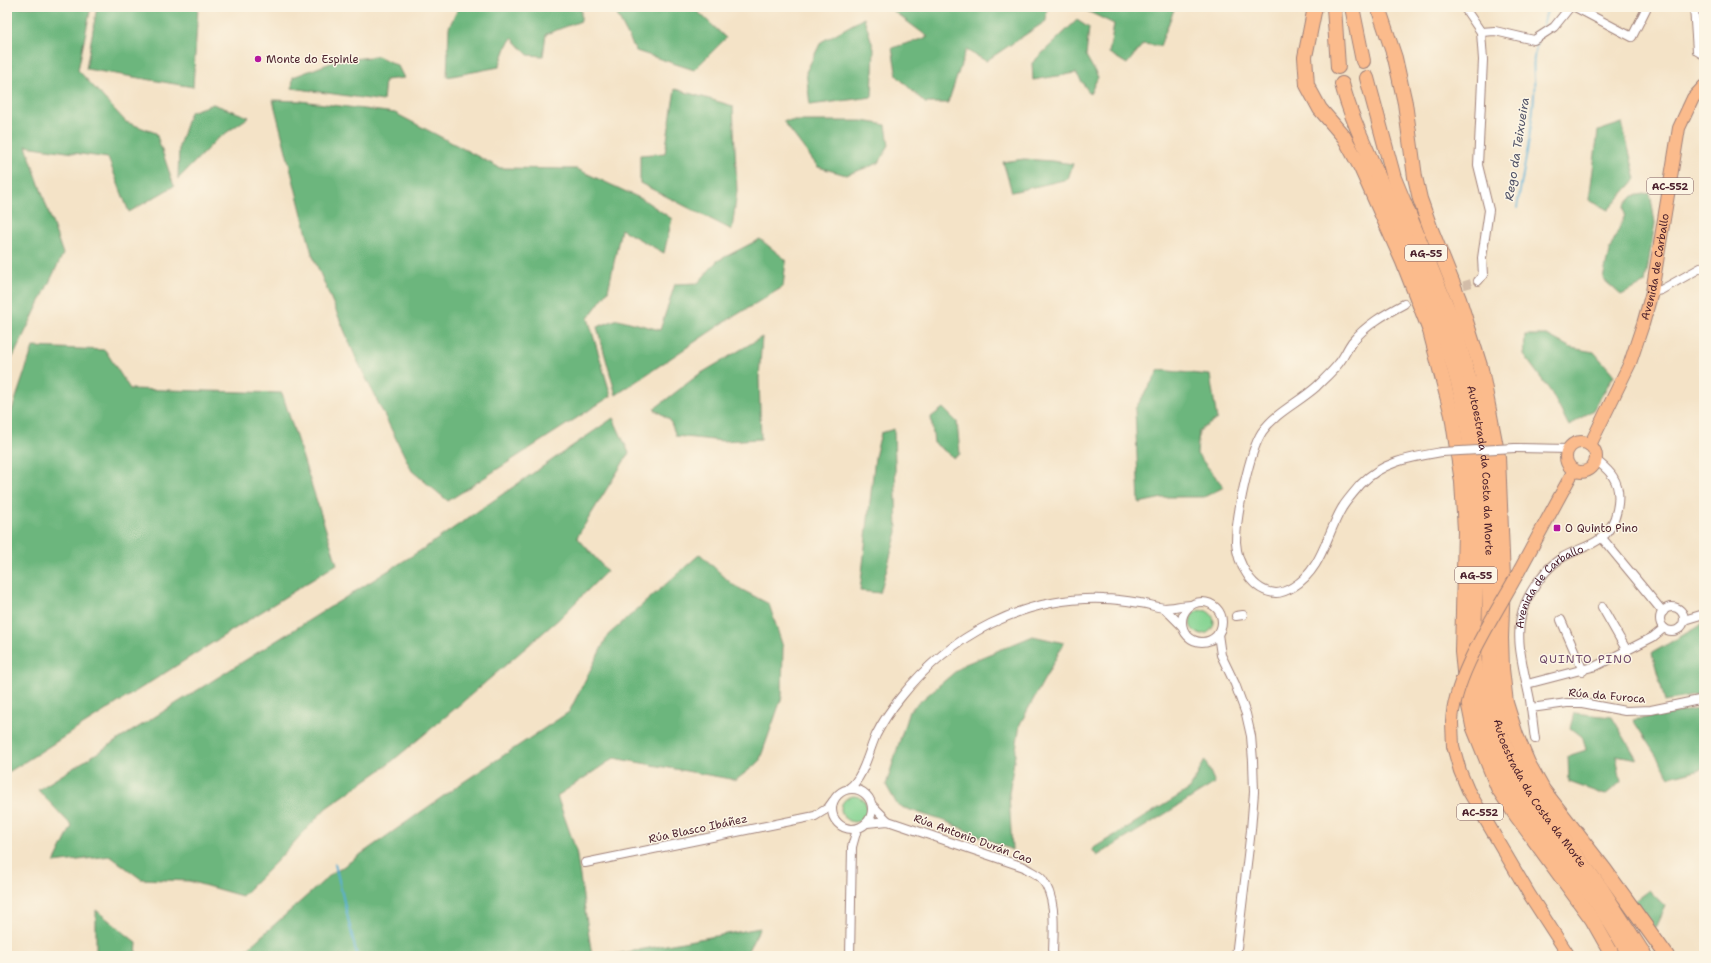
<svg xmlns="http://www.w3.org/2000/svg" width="1711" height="963" font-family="'Shantell Sans',sans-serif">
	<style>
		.green { fill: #86d493; stroke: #687a5f }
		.forest { fill: #6cb67d; stroke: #5b6a54 }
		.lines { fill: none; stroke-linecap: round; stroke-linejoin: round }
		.stream { stroke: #59afd5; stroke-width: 2 }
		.minor-tunnel { stroke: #d2bca8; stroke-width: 8; stroke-dasharray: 8 4; stroke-linecap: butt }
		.minor-casing { stroke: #9f8179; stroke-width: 10 }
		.primary-casing { stroke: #9f8179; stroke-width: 14 }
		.motorway-casing { stroke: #9f8179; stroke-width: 16 }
		.minor { stroke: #fff; stroke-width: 8 }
		.primary { stroke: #fbbb8c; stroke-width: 12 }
		.motorway { stroke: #fbbb8c; stroke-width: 14 }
		.minor-bridge-casing { stroke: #9f8179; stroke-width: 10; stroke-linecap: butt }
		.primary-bridge-casing { stroke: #9f8179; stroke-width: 14; stroke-linecap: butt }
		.minor-bridge { stroke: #fff; stroke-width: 8 }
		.primary-bridge { stroke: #fbbb8c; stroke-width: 12 }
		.poi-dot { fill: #b5179e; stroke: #fcf5e5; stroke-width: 1.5 }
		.labels { text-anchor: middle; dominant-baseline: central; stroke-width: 3; stroke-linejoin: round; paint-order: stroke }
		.shield { fill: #fcf5e5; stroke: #7f5f63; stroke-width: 1 }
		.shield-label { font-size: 10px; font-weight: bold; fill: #4a1f2b }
		.poi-label { font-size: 11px; fill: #4a1f2b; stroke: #fcf5e5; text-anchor: start }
		.street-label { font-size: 11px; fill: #4a1f2b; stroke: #fcf5e5 }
		.water-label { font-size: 12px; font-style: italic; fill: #4f5166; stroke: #fcf5e5 }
		.neighbourhood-label { font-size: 12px; letter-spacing: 1px; fill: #724c6c; stroke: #fcf5e5 }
	</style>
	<rect width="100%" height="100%" fill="#fcf5e5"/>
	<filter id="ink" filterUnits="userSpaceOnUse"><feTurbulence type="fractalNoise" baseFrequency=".025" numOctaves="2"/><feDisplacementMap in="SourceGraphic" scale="8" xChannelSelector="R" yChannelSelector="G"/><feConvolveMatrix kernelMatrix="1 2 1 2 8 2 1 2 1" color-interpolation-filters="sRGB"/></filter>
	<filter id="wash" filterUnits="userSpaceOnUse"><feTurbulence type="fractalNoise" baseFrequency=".012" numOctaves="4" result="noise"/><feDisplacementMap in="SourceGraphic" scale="16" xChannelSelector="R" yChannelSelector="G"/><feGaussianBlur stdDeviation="0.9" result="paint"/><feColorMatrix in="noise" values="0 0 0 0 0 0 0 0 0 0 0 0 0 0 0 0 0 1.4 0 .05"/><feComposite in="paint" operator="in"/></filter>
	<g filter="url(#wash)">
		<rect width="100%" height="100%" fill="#f4e3c7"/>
		<path class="green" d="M1190 622a12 12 0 1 1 24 0a12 12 0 1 1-24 0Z
			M841 809a13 13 0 1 1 26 0a13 13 0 1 1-26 0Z"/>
		<path class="forest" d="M7,7H91L78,70L126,122L156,133L174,186L129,212L108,158L26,146L63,254L14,355L7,365Z
			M97,7H198L193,87L86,69Z
			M459,7H581V21L546,34L543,56L528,55L512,38L507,45L499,67L447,77L449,27Z
			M613,7H693L726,38L694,70L636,51Z
			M893,7H1047L1046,21L986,61L966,50L948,103H925L897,76L892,48L928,37L893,11Z
			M1090,7H1175L1160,46L1143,44L1127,64L1109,53L1114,24L1087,11Z
			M864,18L874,49L872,97L810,105L806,72L821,42Z
			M1077,20L1089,28L1086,56L1098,77L1090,94L1076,73L1033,80L1032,63Z
			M378,56L398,66L404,78L385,80L383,101L292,88L293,77L336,61Z
			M675,89L733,106L737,191L732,230L640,183V155L665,153Z
			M273,100L301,101L395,113L500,168L577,169L644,200L672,219L664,253L621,229L608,291L588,318L611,396L448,501L412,471L356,358L312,254Z
			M213,104L249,117L216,140L178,179L179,146L190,112Z
			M783,121H863L886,125L889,145L879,163L846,175L818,167Z
			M1622,123L1636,179L1608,210L1589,200L1598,131Z
			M1024,159L1052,161L1073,164L1068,179L1012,192L1003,162Z
			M1650,193L1655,223L1645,283L1621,295L1603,279L1609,251L1625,215L1624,206L1633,196Z
			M760,239L786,260L783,287L723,323L616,395L597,327L618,319L660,330L675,284L698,283L717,261Z
			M1525,335H1547L1571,348L1594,352L1614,375L1593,410L1569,426L1551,392L1524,355Z
			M762,337L759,378L761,439L722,441L676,436L670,420L654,409L698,375Z
			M33,347L105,350L130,389L282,393L337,564L7,773V425Z
			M1159,370L1210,375L1217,419L1199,431L1197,454L1224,487L1204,497H1167L1139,503L1135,409Z
			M943,408L957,422L960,454L954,458L934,443L931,417Z
			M613,418L629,453L577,537L607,571L559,619L444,718L385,767L326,808L274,864L242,896L189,881L141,879L110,856L54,863L72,826L38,790L426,547Z
			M894,429L897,532L880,593L860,591L875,457L881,433Z
			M700,554L733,585L769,604L783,647L782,697L759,762L736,780L614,758L557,796L576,850L592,956H239L336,870L337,871L462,783L569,712L608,635Z
			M1704,623V694L1665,701L1652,653Z
			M1033,636L1064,643L1020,724L1009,793L1012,850L947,822L898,806L886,785L909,711L963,665Z
			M1704,708V768L1670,777L1633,720Z
			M1574,713L1612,717L1637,759L1616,755L1621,782L1605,795L1569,782L1568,756L1586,750L1583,738L1570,728Z
			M1205,760L1215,783L1097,856L1092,849L1190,789Z
			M1649,890L1665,906L1655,928L1633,902Z
			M96,910L137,943L136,956H96Z
			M760,928L745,956H611V955Z"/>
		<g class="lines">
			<path class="stream" d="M1542,29L1548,7
				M1517,208C1523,171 1532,134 1534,96C1536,77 1530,64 1537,44
				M335,864L357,956"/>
		</g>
	</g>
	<g filter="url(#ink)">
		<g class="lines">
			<path class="minor-tunnel" d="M1452,289L1478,281"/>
			<defs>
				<g id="minor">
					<path d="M1464,7L1481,32L1483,60L1478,165L1489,210L1482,258L1483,275L1478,281"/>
					<path d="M1575,7L1632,37L1647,7"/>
					<path d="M1694,7L1697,51L1704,55"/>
					<path d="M1481,32L1495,31L1534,40L1554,27L1570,7"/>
					<path d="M1652,292L1661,290L1704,266"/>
					<path d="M1404,304C1385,314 1366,325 1352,342C1347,349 1344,357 1339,363C1333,371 1324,379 1316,387C1298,403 1276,412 1262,432C1249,452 1236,517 1236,542C1237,563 1252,592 1276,593C1282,593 1288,590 1293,587C1322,570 1326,535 1342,508C1347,500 1355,491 1361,484C1383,461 1413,457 1442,452"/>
					<path d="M1515,448L1569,449"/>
					<path d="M1602,538L1663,612"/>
					<circle cx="1202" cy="622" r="20"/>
					<path d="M1602,607L1627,651"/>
					<circle cx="1672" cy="619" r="12"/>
					<path d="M1164,608L1182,626"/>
					<path d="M1236,616L1243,615"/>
					<path d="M1561,620L1583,671"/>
					<path d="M1684,620L1704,614"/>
					<path d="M1218,634L1221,655L1235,684L1246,714L1251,736L1253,761L1254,792L1251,830L1236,956"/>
					<path d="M1527,684L1596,666L1653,637L1664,628"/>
					<path d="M1531,708L1567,703H1582L1625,711L1651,710L1704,699"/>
					<path id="s1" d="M1535,739C1533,726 1532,713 1530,700C1524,669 1512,634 1525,604C1532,588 1545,569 1560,559C1573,550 1589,548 1601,538C1617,526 1624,494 1613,477C1609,470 1602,465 1596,460"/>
					<path d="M849,788C863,779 869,750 876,735C883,721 892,708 901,697C950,635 1024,596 1104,599C1116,599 1128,601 1140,603C1148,604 1156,607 1164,608C1173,608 1182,605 1191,605"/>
					<circle cx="852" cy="809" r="20"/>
					<path d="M873,806L888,821"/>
					<path d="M867,823L888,821L1024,867C1029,871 1038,874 1042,879C1058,900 1053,932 1053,956"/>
					<path d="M585,863L815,816L828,808L833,801"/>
					<path d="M850,956L852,847L857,829"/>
				</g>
				<g id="primary">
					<circle cx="1581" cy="457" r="15"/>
					<path id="s2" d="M1590,445L1630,363L1643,324L1652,292L1679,128L1693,98L1704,86"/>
					<path d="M1518,573L1574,470"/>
					<path d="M1452,723L1453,746L1460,771L1468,790L1529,894L1569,956"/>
				</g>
				<g id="motorway">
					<path d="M1315,7L1305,57L1307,85L1320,109L1344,137L1361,168L1403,262L1430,331L1452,415L1462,482L1465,530L1462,652L1466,691L1473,726L1498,788L1516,815L1592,919L1613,956"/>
					<path d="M1334,7L1338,67"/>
					<path d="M1352,7L1363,61"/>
					<path d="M1378,7L1395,58L1405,103L1415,177L1420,199L1430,227L1459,299L1481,369L1498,457L1503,578L1501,638L1502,669L1506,703L1516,735L1528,763L1543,790L1605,870L1667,956"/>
					<path id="s3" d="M1367,78L1394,178L1452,319L1471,386L1478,415L1486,466L1490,563L1489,673L1494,705L1502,737L1513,762L1535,801L1601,888L1645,956"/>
					<path d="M1342,84C1351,118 1366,148 1380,180C1410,246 1440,313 1458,383C1473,439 1477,498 1477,556C1477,592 1472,629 1475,665C1477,685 1481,705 1486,725C1504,793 1554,845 1595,900C1608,917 1619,937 1630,956"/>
				</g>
			</defs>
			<use href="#minor" class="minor-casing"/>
			<use href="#primary" class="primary-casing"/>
			<use href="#motorway" class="motorway-casing"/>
			<use href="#minor" class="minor"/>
			<use href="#primary" class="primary"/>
			<use href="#motorway" class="motorway"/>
			<defs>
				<path id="minor-bridge" d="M1442,452L1515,448"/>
				<path id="primary-bridge" d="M1452,723C1453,676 1496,614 1518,573"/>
			</defs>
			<use href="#minor-bridge" class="minor-bridge-casing"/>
			<use href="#primary-bridge" class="primary-bridge-casing"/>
			<use href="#minor-bridge" class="minor-bridge"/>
			<use href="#primary-bridge" class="primary-bridge"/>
		</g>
	</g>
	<g class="poi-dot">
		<circle cx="258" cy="59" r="4"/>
		<rect x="1553" y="524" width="8" height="8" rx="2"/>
	</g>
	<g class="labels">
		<g class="shield">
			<rect x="1647" y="178" width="46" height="16" rx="3"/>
			<rect x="1405" y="245" width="42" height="16" rx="3"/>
			<rect x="1455" y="567" width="42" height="16" rx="3"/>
			<rect x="1457" y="804" width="46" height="16" rx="3"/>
		</g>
		<g class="shield-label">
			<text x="1670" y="186">AC-552</text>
			<text x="1426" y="253">AG-55</text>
			<text x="1476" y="575">AG-55</text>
			<text x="1480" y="812">AC-552</text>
		</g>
		<g class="poi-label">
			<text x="266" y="59">Monte do Espinle</text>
			<text x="1565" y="528">O Quinto Pino</text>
		</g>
		<g class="street-label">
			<text stroke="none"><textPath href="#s2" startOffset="191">Avenida de Carballo</textPath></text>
			<text stroke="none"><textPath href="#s3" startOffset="411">Autoestrada da Costa da Morte</textPath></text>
			<text stroke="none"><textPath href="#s1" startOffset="166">Avenida de Carballo</textPath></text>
			<text transform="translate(1607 696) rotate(5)">Rúa da Furoca</text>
			<text stroke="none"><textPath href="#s3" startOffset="747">Autoestrada da Costa da Morte</textPath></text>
			<text transform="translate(698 829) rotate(-12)">Rúa Blasco Ibáñez</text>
			<text transform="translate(973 839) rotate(20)">Rúa Antonio Durán Cao</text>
		</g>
		<g class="water-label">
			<text transform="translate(1517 149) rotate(-81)">Rego da Teixueira</text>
		</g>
		<g class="neighbourhood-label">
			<text x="1586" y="659">QUINTO PINO</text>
		</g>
	</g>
	<rect width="1711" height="963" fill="none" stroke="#fcf5e5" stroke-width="24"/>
</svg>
